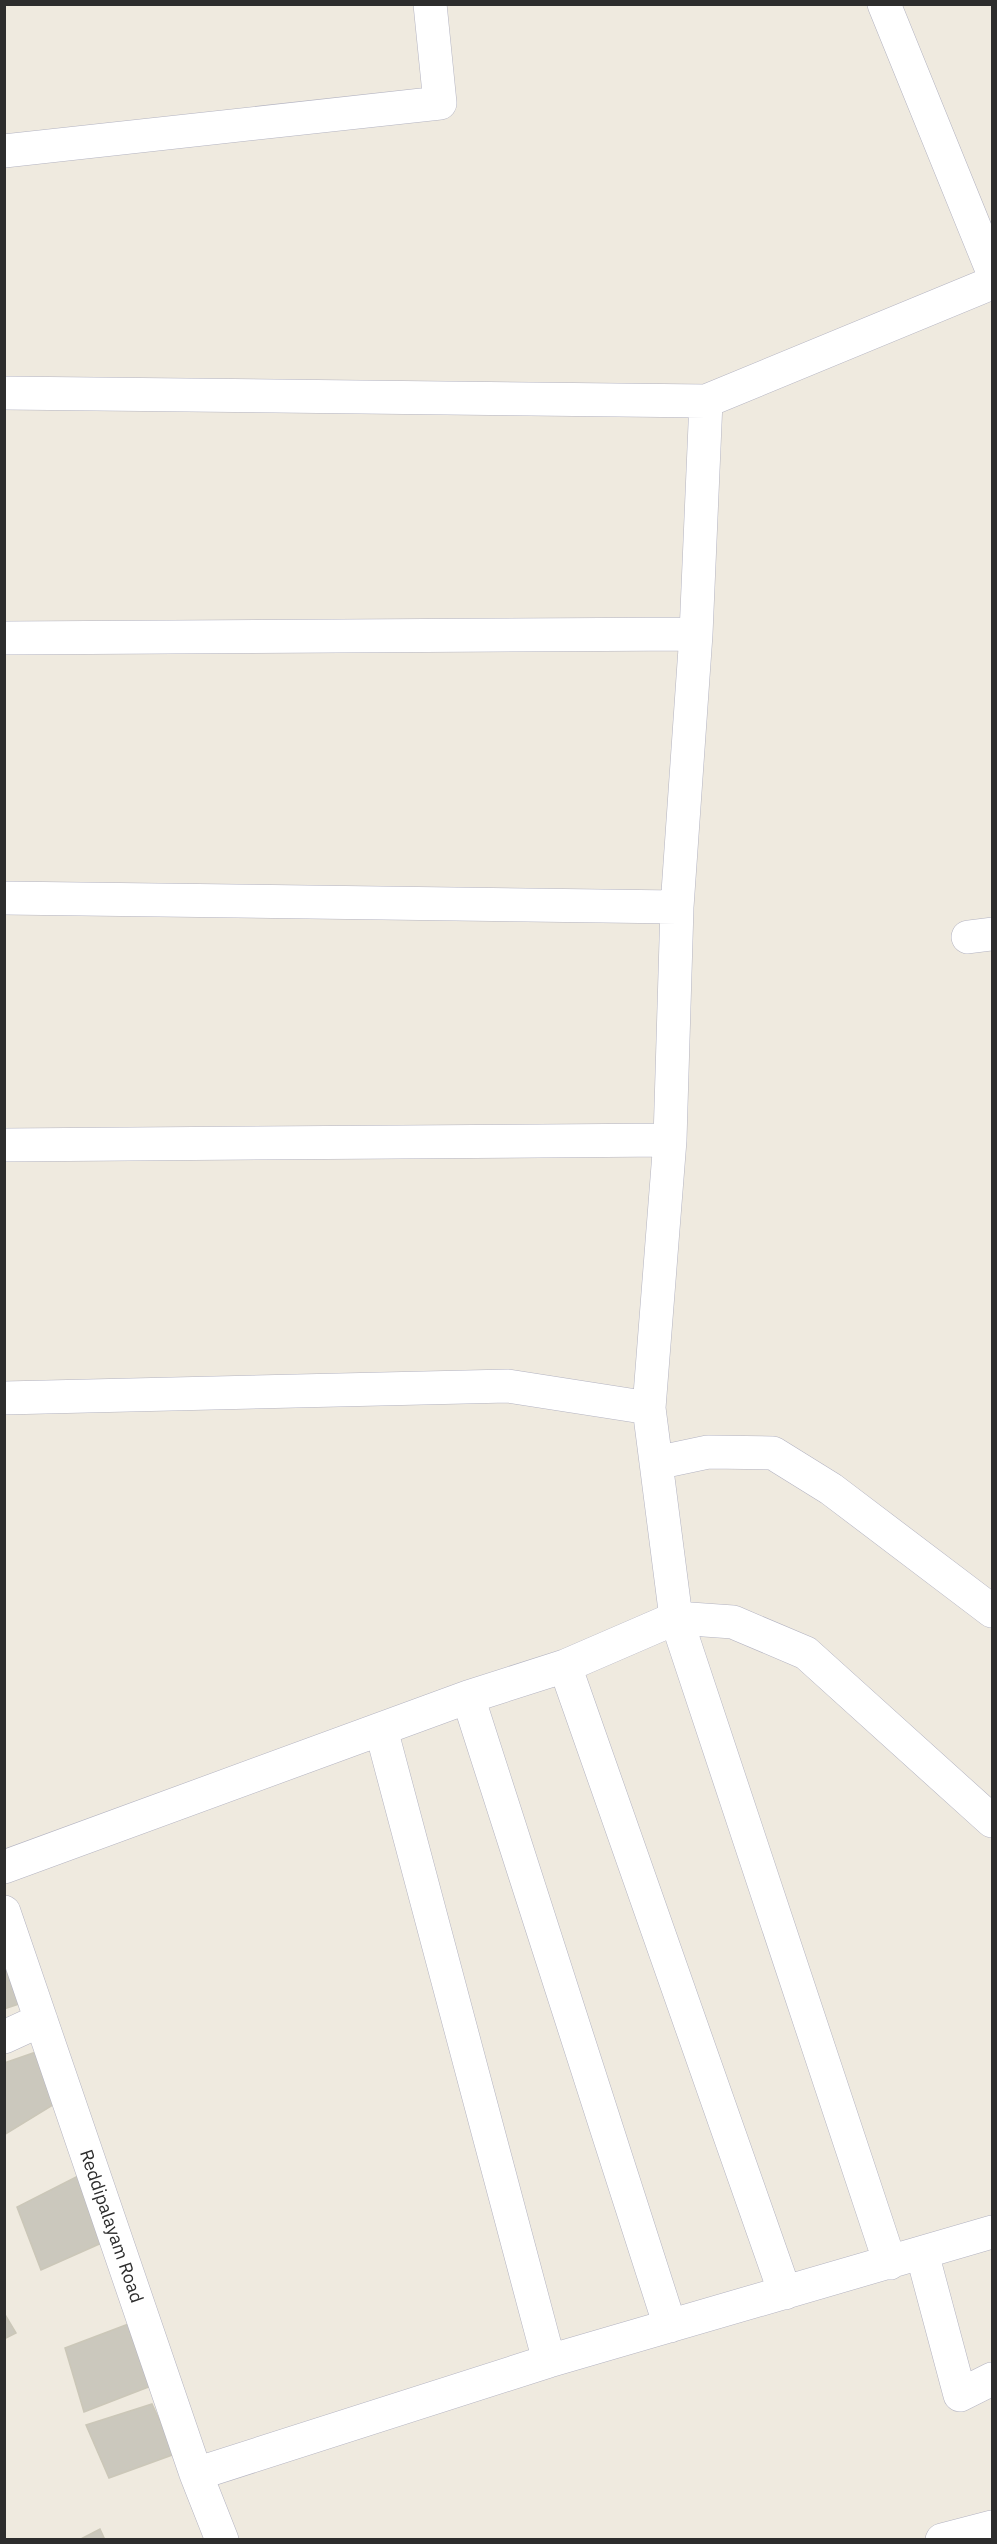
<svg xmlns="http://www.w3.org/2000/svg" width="997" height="2544" font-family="'IBM Plex Sans',sans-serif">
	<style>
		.building { fill: #cbc8bd; stroke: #cbc7b8; stroke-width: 1.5 }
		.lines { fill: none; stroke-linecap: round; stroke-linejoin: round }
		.minor-casing { stroke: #b3b3c1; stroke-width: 34 }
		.minor { stroke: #fff; stroke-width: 33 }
		.labels { text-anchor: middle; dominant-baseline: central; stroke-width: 6; stroke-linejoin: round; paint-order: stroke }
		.street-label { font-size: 18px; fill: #2d2d2d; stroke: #fff }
	</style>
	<rect width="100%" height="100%" fill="#efeadf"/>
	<path class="building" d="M4,1957L25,2002L4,2009Z
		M36,2052L61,2100L4,2135V2063Z
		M78,2176L106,2241L41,2270L17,2207Z
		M4,2313L16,2333L4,2339Z
		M131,2323L151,2386L84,2412L65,2348Z
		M152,2404L175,2454L109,2478L86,2425Z
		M100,2529L105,2540H79Z"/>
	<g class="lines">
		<defs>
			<path id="minor" d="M884,4L992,270
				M4,151L440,103L430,4
				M4,393L706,401L992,283
				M706,401L696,634L677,907L670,1140L649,1408L676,1618L890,2263
				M4,638L696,634
				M4,898L677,907
				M968,937L992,934
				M4,1145L670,1140
				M4,1398L508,1386L649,1408
				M656,1463L708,1452L773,1453L831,1489L992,1611
				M565,1666L785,2293
				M468,1697L670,2326
				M381,1729L549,2361
				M4,1867L468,1697L565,1666L676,1618L733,1622L806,1653L992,1821
				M4,1912L196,2474L222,2540
				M4,2037L41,2020
				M922,2253L960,2395L992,2379
				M196,2474L549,2361L992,2232
				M942,2540L992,2527"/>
		</defs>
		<use href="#minor" class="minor-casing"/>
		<use href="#minor" class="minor"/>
	</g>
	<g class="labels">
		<g class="street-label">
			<text transform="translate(112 2226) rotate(71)">Reddipalayam Road</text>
		</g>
	</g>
	<rect width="997" height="2544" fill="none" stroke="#2d2d2d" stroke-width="12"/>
</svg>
